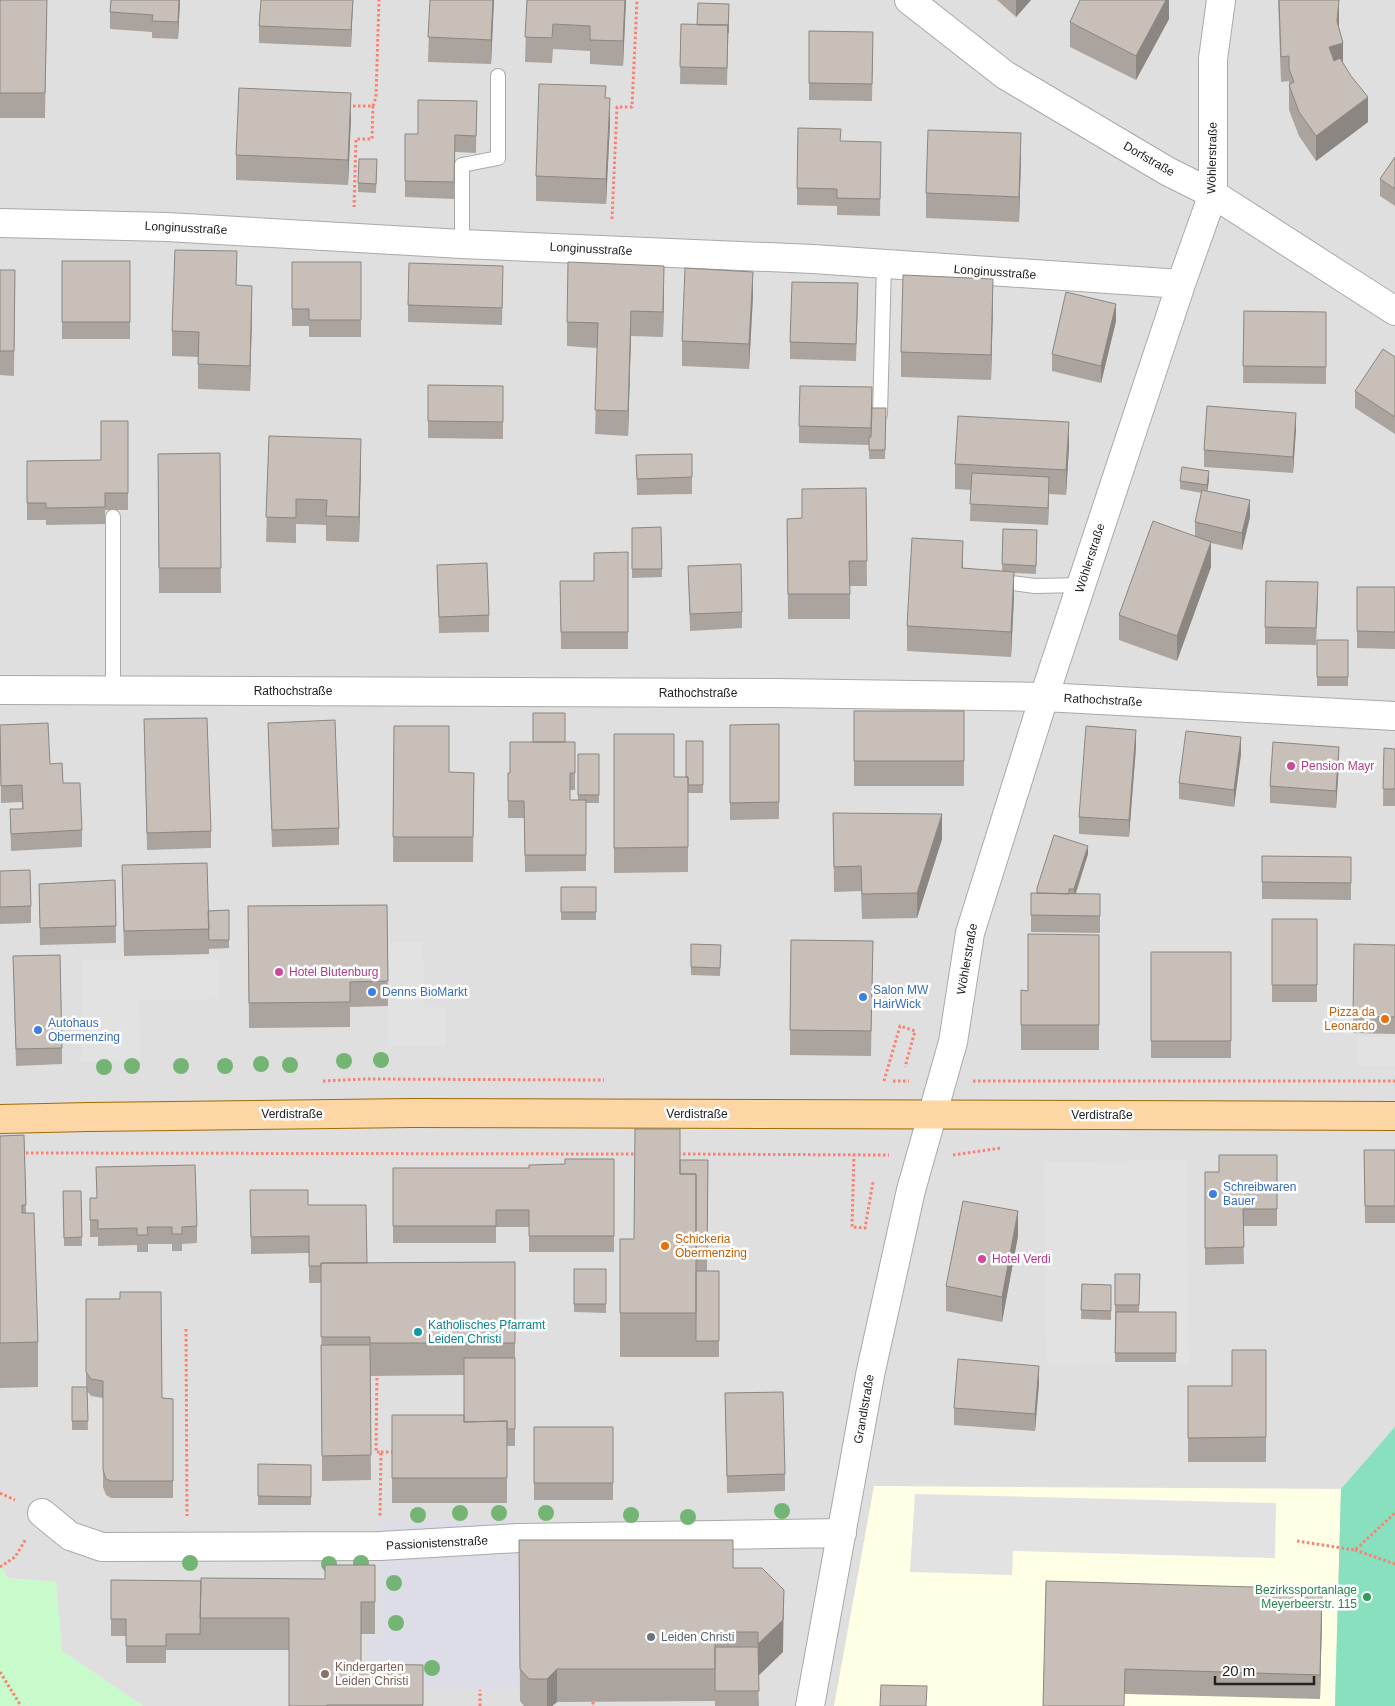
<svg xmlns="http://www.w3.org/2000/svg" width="1395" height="1706" font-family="Arial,sans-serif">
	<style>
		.residential { fill: #e0dfdf }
		.education { fill: #ffffe5 }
		.park { fill: #c8facc }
		.pitch { fill: #88e0be }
		.parking { fill: #e2e2e2 }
		.plaza { fill: #dddde8 }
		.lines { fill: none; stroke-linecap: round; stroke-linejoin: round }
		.lane-casing { stroke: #a9a9a9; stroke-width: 16 }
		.street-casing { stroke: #a9a9a9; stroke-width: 30 }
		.primary-casing { stroke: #a06b00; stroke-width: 30 }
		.path { stroke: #fa8072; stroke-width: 3; stroke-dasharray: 2.5 2.5; stroke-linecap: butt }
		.lane { stroke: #fff; stroke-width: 14 }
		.street { stroke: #fff; stroke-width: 28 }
		.primary { stroke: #fcd6a4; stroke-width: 28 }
		.tree { fill: #74b475 }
		.wall { fill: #aba49e }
		.shaded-wall { fill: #8b8681 }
		.building { fill: #c7bfb8; stroke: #8b8681 }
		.hotel-dot { fill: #d1479c; stroke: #fff; stroke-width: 2 }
		.shop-dot { fill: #3f7fe0; stroke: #fff; stroke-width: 2 }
		.food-dot { fill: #e8710a; stroke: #fff; stroke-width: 2 }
		.culture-dot { fill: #0f9aa8; stroke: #fff; stroke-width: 2 }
		.leisure-dot { fill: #2e9e5b; stroke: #fff; stroke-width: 2 }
		.worship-dot { fill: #6b7280; stroke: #fff; stroke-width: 2 }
		.education-dot { fill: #8d6e63; stroke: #fff; stroke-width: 2 }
		.labels { text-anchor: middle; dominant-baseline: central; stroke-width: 5; stroke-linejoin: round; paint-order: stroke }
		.street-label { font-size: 12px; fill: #222; stroke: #fff }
		.hotel-label { font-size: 12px; fill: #b23c85; stroke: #fff; text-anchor: start }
		.shop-label { font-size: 12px; fill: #366cbe; stroke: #fff; text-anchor: start }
		.food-label { font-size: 12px; fill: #c56008; stroke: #fff; text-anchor: end }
		.culture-label { font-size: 12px; fill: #0d838f; stroke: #fff; text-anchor: start }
		.leisure-label { font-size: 12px; fill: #27864d; stroke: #fff; text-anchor: end }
		.worship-label { font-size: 12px; fill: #5b616d; stroke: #fff; text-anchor: start }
		.education-label { font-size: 12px; fill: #785e54; stroke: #fff; text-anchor: start }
	</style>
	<rect width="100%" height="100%" fill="#f2efe9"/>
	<path class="residential" d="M0,0H1395V1706H143L62,1651L56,1582L7,1578L0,1562Z"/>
	<path class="education" d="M874,1486L1341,1489L1335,1706H834Z"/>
	<path class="park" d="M0,1562L7,1578L56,1582L62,1651L143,1706H0Z"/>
	<path class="pitch" d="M1395,1427V1706H1335L1341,1489Z"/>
	<path class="parking" d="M387,942H423L424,1007H446L445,1046H388Z
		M218,959V999L139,1000L140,1061L81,1062V961Z
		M1358,1037H1395V1066H1358Z
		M1186,1160L1189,1364L1047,1365L1044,1162Z
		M915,1494L1276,1503L1275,1558L1013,1551L1012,1575L910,1572Z"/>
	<path class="plaza" d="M518,1520L519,1690H366L367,1638H381L380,1521Z"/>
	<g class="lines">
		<defs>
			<path id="lane" d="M462,244V165L498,158V76
				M880,414L884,264
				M997,581L1035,586L1081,585
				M113,691V517"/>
			<path id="street" d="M909,0L1005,75L1167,171L1213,194L1395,311
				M0,223L167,227L462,244L813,259L1181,284
				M0,690L776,693L1044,697L1395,716
				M42,1513L70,1536L102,1547L380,1546L519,1538L842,1533
				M810,1706L870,1375L911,1190L953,1042L970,933L1044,697L1181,284L1213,194V59L1221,0"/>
			<path id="primary" d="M0,1119L89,1117L412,1113L1395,1116"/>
		</defs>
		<use href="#lane" class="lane-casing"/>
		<use href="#street" class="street-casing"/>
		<use href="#primary" class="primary-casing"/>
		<path class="path" d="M348,106H373L372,139H356L354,207
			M373,106L376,97L379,0
			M612,219L617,107H632L637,0
			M323,1081L365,1079L604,1080
			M884,1081L900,1026L915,1031L905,1067
			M893,1081H909
			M973,1081H1395
			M21,1153L637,1154
			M678,1154L889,1155
			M854,1154L852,1227L865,1228L873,1182
			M953,1155L1001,1148
			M186,1329L187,1516
			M377,1373L376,1452H381L380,1516
			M381,1452H395
			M0,1493L15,1500
			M1297,1541L1355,1550L1395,1513
			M1355,1550L1395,1564
			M0,1567L15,1557L26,1539
			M0,1672L21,1706
			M593,1702V1706
			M480,1706V1690"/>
		<use href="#lane" class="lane"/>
		<use href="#street" class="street"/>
		<use href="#primary" class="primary"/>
	</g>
	<g class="tree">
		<circle cx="381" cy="1060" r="8"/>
		<circle cx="344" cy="1061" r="8"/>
		<circle cx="261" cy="1064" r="8"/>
		<circle cx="290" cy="1065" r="8"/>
		<circle cx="132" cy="1066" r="8"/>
		<circle cx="181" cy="1066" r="8"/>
		<circle cx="225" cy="1066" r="8"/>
		<circle cx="104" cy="1067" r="8"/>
		<circle cx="782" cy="1511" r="8"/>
		<circle cx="460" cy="1513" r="8"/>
		<circle cx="499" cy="1513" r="8"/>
		<circle cx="546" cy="1513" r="8"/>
		<circle cx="418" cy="1515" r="8"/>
		<circle cx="631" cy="1515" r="8"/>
		<circle cx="688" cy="1517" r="8"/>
		<circle cx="190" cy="1563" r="8"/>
		<circle cx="361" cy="1563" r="8"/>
		<circle cx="329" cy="1564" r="8"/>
		<circle cx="394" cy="1583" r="8"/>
		<circle cx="396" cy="1623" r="8"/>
		<circle cx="432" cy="1668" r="8"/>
	</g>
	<path class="wall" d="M0,0H47L45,118H0Z
		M180,0L178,39L152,38V32L110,29V12Z
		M353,0L351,47L259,43V26Z
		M430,0H494L491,64L428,62Z
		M527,0H626L623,66L590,64V51L553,49L552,63L525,62Z
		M997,0H1031L1016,17Z
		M1169,0V19L1136,80L1070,47V22Z
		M1278,0H1339V26L1343,63L1368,122L1316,161L1299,136L1289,110V81L1281,82Z
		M729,4L727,85L680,84L681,24L697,25Z
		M809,31L873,49L872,101L809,100Z
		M606,98L610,123L606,204L536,201V176Z
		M477,101L476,153L455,152L454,199L405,197V134H418Z
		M351,118L348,185L236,180V155Z
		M841,141L881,159L880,216L837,215V206L797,205V188Z
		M1395,157V206L1380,196V179Z
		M1021,158L1019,222L926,218V193Z
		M377,168L376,193L358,192V183Z
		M62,261H130V339H62Z
		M292,262H361V337H309V326H292Z
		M0,270H15L14,376L0,375Z
		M503,283L502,325L408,322V305Z
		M237,285L252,311L250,391L198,389V357L172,356V331Z
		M664,290L663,337L631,336L628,436L595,434L597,348L567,346V322Z
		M753,296L749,369L682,366V341Z
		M858,300L856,361L790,359V342Z
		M993,304L991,380L901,377V352Z
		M1244,311L1326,312V384L1243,383Z
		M1116,321L1101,383L1052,371V354Z
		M1395,357V434L1355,408V391Z
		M428,385L503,386V439L428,438Z
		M872,408H886L885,459H869V445L799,443V426Z
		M128,421V510H105V524L46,525V520H27V461L101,460Z
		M1296,429L1293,473L1204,467V450Z
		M269,436L361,464L359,542L326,541V525L296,524V543L266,542Z
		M1069,447L1066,495L1049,494L1048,525L970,521L971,490L955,489V464Z
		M220,453L221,593H159L158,454Z
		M692,454V494L637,495L636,455Z
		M1209,480L1207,491L1250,517L1242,550L1211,543V567L1177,661L1119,640V615L1195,536V522L1202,493L1180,489V481Z
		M866,488L867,586H850V619H788L787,519L802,518Z
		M661,527L662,577L632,578V528Z
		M1003,529L1037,530L1036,574L1014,573V597L1011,657L907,651V626L963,568L1002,571Z
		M628,552V649H561L560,581H594Z
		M437,565L489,615V632L439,633Z
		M688,566L742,612V628L690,631Z
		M1357,587H1395V649L1357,648Z
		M1318,599L1316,645L1265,644V627Z
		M1317,640H1348V686H1317Z
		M854,711H964V786H854Z
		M144,719L211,831V848L147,850Z
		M268,723L339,828V845L272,847Z
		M779,724V819L730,820V725Z
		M0,725L50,764L63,783L82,830V847L11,851L10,809H22V802L1,803Z
		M394,726L449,772L474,773L473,862H393Z
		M614,734L674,777H686L703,741V793H688V872L614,873Z
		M565,742H575V790H570V800H578V754H599V803H586V871L525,872L524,818H508V773H510Z
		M1136,747L1129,837L1079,834V817Z
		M1384,748L1395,749V806H1383Z
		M1241,754L1234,807L1179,799V783Z
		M1339,764L1336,808L1270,803V786Z
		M833,813L942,839L917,918L862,919L861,891L834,892Z
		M1088,854L1076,894H1100V933L1031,932V893H1037Z
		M1262,856L1351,857V900L1262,899Z
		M122,865L208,911L229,910V948L209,949V954L124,956Z
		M0,871L31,906V923L0,924Z
		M115,880L116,943L40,945L39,884Z
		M561,887H596V920H561Z
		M387,905L388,1006L350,1007V1027L249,1028L248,906Z
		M1272,919H1317V1002H1272Z
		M1099,935V1050H1021V990L1028,991Z
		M791,940L873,941L871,1056L790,1055Z
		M691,944L721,945L720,976L691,975Z
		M1395,945V1034L1353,1033V1016Z
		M1151,952H1231V1058H1151Z
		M13,956L62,1048V1064L16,1066Z
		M24,1135L26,1213L38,1342V1387L0,1388V1136Z
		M1364,1150H1395V1223H1365Z
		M1277,1155V1226H1243L1244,1264L1205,1265V1172H1219Z
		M614,1159V1252H529V1227H496V1243H393V1168H529Z
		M680,1160H708L707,1271H719V1357H620V1239H634Z
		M96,1167L197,1226V1243L182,1244V1251H172V1244H148V1252H137V1245L98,1246V1237H90V1198H97Z
		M250,1190L308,1205L367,1263L515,1262V1446H507V1503H392V1415H464V1375L370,1376L371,1480L322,1481L321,1283H309V1253L251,1254Z
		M63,1191H81L82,1246H64Z
		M1018,1236L1002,1322L946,1311V1286Z
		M574,1269H606V1313L574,1312Z
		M1115,1274H1140L1139,1312H1176V1362H1115Z
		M1082,1284L1111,1285V1320L1081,1319Z
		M86,1299L162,1398L173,1399V1498H111L106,1495L103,1487V1398L91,1396L87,1391L88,1430H72V1387H86Z
		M1266,1350V1462H1188V1386H1232Z
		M1039,1383L1035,1431L954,1425V1408Z
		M725,1393L785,1474V1491L727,1493Z
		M534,1427H613V1500H534Z
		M258,1464L311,1465V1505H258Z
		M519,1540L733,1568L783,1652L758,1676L759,1706H715V1701L557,1702L552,1706H524L520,1701Z
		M375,1565V1634H361V1664L423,1665V1706H289V1650H166V1663H126V1636H111V1580L201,1581L325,1579Z
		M1046,1581L1322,1614L1320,1699L1125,1694Z"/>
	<path class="shaded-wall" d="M179,0H180L178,39V22Z
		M353,0L351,47V30Z
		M493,0H494L491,64V40Z
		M625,0H626L623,66V41Z
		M1016,0H1031L1016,17Z
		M1166,0H1169V19L1136,80V56Z
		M1339,0V22L1338,44L1343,43V68L1329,72V47L1337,21Z
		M351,93V118L348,185V160Z
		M1368,97V122L1316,161V136Z
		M610,98V123L606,204V179Z
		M1021,133V158L1019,222V197Z
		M664,266V290L663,337V312Z
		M753,272V296L749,369V344Z
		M993,279V304L991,380V355Z
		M252,286V311L250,391V366Z
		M1116,304V321L1101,383V366Z
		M631,311V336L628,436V411Z
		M1296,413V429L1293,473V457Z
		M1069,422V447L1066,495V470Z
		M361,439V464L359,542V517Z
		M1209,471V480L1207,494V485Z
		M1049,477V494L1048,525V508Z
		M1250,500V517L1242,550V533Z
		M963,541V566L962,593V568Z
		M1211,542V567L1177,661V636Z
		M1014,572V597L1011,657V632Z
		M1136,730V747L1129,837V820Z
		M1241,737V754L1234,807V790Z
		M1339,747V764L1336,808V791Z
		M942,814V839L917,918V893Z
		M1088,846V854L1074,897V889Z
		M1018,1211V1236L1002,1322V1297Z
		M1039,1366V1383L1035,1431V1414Z
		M1322,1589V1614L1320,1699V1675Z
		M784,1590L783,1652L758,1676V1644Z
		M557,1669V1702L552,1706H547V1679Z"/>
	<path class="building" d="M0,0H47L45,93H0Z
		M111,0H179L178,22L152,21L153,15L110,12Z
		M261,0H353L351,30L259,26Z
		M430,0H493L491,40L428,37Z
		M527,0H625L623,41L590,40V26L553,24L552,38L525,37Z
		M1080,0H1166L1136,56L1070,22Z
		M1279,0H1339L1337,21L1343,43L1329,47L1334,61L1340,58L1351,76L1368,97L1316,136L1299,112L1289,85L1294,82L1289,69V56L1281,57Z
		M698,3L729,4L728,33V25H697Z
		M681,24L728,25L727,68L680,67Z
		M809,31L873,32L872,84L809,83Z
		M539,84L606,86L605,98H610L606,179L536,176Z
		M239,88L351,93L348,160L236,155Z
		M418,100L477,101L476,136L455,135L454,182L405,181V134H418Z
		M798,128L841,129L840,141L881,142L880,199L837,198V189L797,188Z
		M928,130L1021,133L1019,197L926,193Z
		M1395,157V189L1380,179Z
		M359,159H377L376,184L358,183Z
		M175,250L237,251L236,285L252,286L250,366L198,364L199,332L172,331Z
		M62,261H130V322H62Z
		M292,262H361V320H309V309H292Z
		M568,262L664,266L663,312L631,311L628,411L595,410L598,323L567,322Z
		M409,263L503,266L502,308L408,305Z
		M685,268L753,272L749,344L682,341Z
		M0,270H15L14,351H0Z
		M903,275L993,279L991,355L901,352Z
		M792,282L858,283L856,344L790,342Z
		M1066,292L1116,304L1101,366L1052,354Z
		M1244,311L1326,312V367L1243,366Z
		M1383,349L1395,357V417L1355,391Z
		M428,385L503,386V422L428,421Z
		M800,386L872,387L871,428L799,426Z
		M1207,406L1296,413L1293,457L1204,450Z
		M872,408H886L885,450H869V437H871Z
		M958,416L1069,422L1066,470L955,464Z
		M101,421H128V493H105V507L46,508V503H27V461L101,460Z
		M269,436L361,439L359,517L326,516L327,500L296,499V518L266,517Z
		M220,453L221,568H159L158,454Z
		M692,454V477L637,479L636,455Z
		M1182,467L1209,471L1207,485L1180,481Z
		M972,473L1049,477L1048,508L970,504Z
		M866,488L867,561H849L850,594H788L787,519L802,518V489Z
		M1202,490L1250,500L1242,533L1195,522Z
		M1153,521L1211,542L1177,636L1119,615Z
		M661,527L662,569H632V528Z
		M1003,529L1037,530L1036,566L1002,564Z
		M912,538L963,541L962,568L1014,572L1011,632L907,626Z
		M628,552V632H561L560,581H594V553Z
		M487,563L489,615L439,617L437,565Z
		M741,564L742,612L690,614L688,566Z
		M1266,581L1318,582L1316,628L1265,627Z
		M1357,587H1395V632L1357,631Z
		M1317,640H1348V677H1317Z
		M854,711H964V761H854Z
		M533,713H565V742H533Z
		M207,718L211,831L147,833L144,719Z
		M335,720L339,828L272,830L268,723Z
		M48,723L50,764L62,763L63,783H80L82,830L11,834L10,809H23L22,785L1,786L0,725Z
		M779,724V802L730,803V725Z
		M394,726H449V772L474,773L473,837H393Z
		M1086,726L1136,730L1129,820L1079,817Z
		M1186,731L1241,737L1234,790L1179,783Z
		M614,734H674V777H688V847L614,848Z
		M686,741H703V785H688V777H686Z
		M510,742H575V773H570V800H586V855H525L524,801H508V773H510Z
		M1273,742L1339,747L1336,791L1270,786Z
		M1384,748L1395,749V789H1383Z
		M578,754H599V795H578Z
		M833,813L942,814L917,893L862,894L861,866L834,867Z
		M1054,835L1088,846L1074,889H1069V894L1037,893V888Z
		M1262,856L1351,857V883L1262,882Z
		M207,863L209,929L124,931L122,865Z
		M30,870L31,906L0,907V871Z
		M115,880L116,926L40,928L39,884Z
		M561,887H596V912H561Z
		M1031,893L1100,894V916L1031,915Z
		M387,905L388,981L350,982V1002L249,1003L248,906Z
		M229,910V940H209L208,911Z
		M1272,919H1317V985H1272Z
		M1028,934L1099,935V1025H1021V990L1028,991Z
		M791,940L873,941L871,1031L790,1030Z
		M691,944L721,945L720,968L691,967Z
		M1354,944L1395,945V1017L1353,1016Z
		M1151,952H1231V1041H1151Z
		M60,955L62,1048L16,1049L13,956Z
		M635,1129H680V1174H696V1313H620V1239H634Z
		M24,1135L26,1205H22V1213H34L38,1342L0,1343V1136Z
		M1364,1150H1395V1206H1365Z
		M1219,1155H1277V1209H1243L1244,1247L1205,1248V1172H1219Z
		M565,1159H614V1236H529V1210H496V1226H393V1168H529V1165L565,1164Z
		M680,1160H708L707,1257H696V1174H680Z
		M195,1165L197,1226L182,1227V1234H172V1227H147L148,1235H137V1228L98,1229V1220H90V1198H97L96,1167Z
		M250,1190H308V1205H366L367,1263H321V1266H309V1236L251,1237Z
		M63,1191H81L82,1237L64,1238Z
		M963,1201L1018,1211L1002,1297L946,1286Z
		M515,1262V1343H370V1337H321V1263Z
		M574,1269H606V1304H574Z
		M696,1271H719V1341H696Z
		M1115,1274H1140L1139,1305H1115Z
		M1082,1284L1111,1285V1311L1081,1310Z
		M120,1292H161L162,1398L173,1399V1481H111L106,1479L103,1470V1381L91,1379L86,1372V1299H120Z
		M1116,1312H1176V1353H1115Z
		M321,1345H370L371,1455L322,1456Z
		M1232,1350H1266V1437L1188,1438V1386H1232Z
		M464,1358H515V1429H507V1421L464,1422Z
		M958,1359L1039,1366L1035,1414L954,1408Z
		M72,1387H87L88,1421H72Z
		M783,1392L785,1474L727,1476L725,1393Z
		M392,1415H464V1422L507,1421V1478H392Z
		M534,1427H613V1483H534Z
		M258,1464L311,1465V1497L258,1496Z
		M519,1540H733V1568H762L784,1590L783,1620L758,1644V1632H715V1669H557L547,1679H529L520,1669Z
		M325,1565H375V1602H361V1664L423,1665V1705H327V1706H289V1618H200L201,1578L325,1579Z
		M111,1580L201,1581L200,1634H166V1646H126V1619H111Z
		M1046,1581L1322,1589L1320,1675L1125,1669L1124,1706H1043Z
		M715,1647H758L759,1691H715Z
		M881,1685L927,1686L926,1706H880Z"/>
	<g class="hotel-dot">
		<circle cx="1291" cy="766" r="5"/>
		<circle cx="279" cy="972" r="5"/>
		<circle cx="982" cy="1259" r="5"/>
	</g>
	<g class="shop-dot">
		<circle cx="372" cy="992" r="5"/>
		<circle cx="863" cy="997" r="5"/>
		<circle cx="38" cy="1030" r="5"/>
		<circle cx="1213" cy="1194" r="5"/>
	</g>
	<g class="food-dot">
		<circle cx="1385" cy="1019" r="5"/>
		<circle cx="665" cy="1246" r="5"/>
	</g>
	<circle class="culture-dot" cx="418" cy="1332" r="5"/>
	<circle class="leisure-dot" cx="1367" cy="1597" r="5"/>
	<circle class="worship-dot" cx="651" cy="1637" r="5"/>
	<circle class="education-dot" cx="325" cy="1674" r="5"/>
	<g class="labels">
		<g class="street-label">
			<text transform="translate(1212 158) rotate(-89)">Wöhlerstraße</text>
			<text transform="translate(1149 159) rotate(30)">Dorfstraße</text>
			<text transform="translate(186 228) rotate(3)">Longinusstraße</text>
			<text transform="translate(591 249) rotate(3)">Longinusstraße</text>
			<text transform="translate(995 272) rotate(4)">Longinusstraße</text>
			<text transform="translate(1090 558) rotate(-72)">Wöhlerstraße</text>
			<text x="293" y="691">Rathochstraße</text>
			<text x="698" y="693">Rathochstraße</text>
			<text transform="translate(1103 700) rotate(3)">Rathochstraße</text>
			<text transform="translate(967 959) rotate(-80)">Wöhlerstraße</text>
			<text x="292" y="1114">Verdistraße</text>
			<text x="697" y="1114">Verdistraße</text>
			<text x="1102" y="1115">Verdistraße</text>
			<text transform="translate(864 1409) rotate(-80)">Grandlstraße</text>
			<text transform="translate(437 1543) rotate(-3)">Passionistenstraße</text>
		</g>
		<g class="hotel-label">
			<text x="1301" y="766">Pension Mayr</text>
			<text x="289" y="972">Hotel Blutenburg</text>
			<text x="992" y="1259">Hotel Verdi</text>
		</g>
		<g class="shop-label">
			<text x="873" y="990">Salon MW<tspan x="873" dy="14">HairWick</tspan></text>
			<text x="382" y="992">Denns BioMarkt</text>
			<text x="48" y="1023">Autohaus<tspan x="48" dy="14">Obermenzing</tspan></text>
			<text x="1223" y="1187">Schreibwaren<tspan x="1223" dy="14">Bauer</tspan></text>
		</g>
		<g class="food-label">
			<text x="1375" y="1012">Pizza da<tspan x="1375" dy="14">Leonardo</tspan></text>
			<text x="675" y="1239" text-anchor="start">Schickeria<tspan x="675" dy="14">Obermenzing</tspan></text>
		</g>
		<g class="culture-label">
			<text x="428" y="1325">Katholisches Pfarramt<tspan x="428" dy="14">Leiden Christi</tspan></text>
		</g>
		<g class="leisure-label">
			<text x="1357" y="1590">Bezirkssportanlage<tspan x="1357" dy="14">Meyerbeerstr. 115</tspan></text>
		</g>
		<g class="worship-label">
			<text x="661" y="1637">Leiden Christi</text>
		</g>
		<g class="education-label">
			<text x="335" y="1667">Kindergarten<tspan x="335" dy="14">Leiden Christi</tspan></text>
		</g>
	</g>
	<path d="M1215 1676v8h99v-8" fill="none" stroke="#222222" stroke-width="2.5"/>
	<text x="1222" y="1676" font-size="15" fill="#222222" stroke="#ffffff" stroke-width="4" paint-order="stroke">20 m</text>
</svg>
